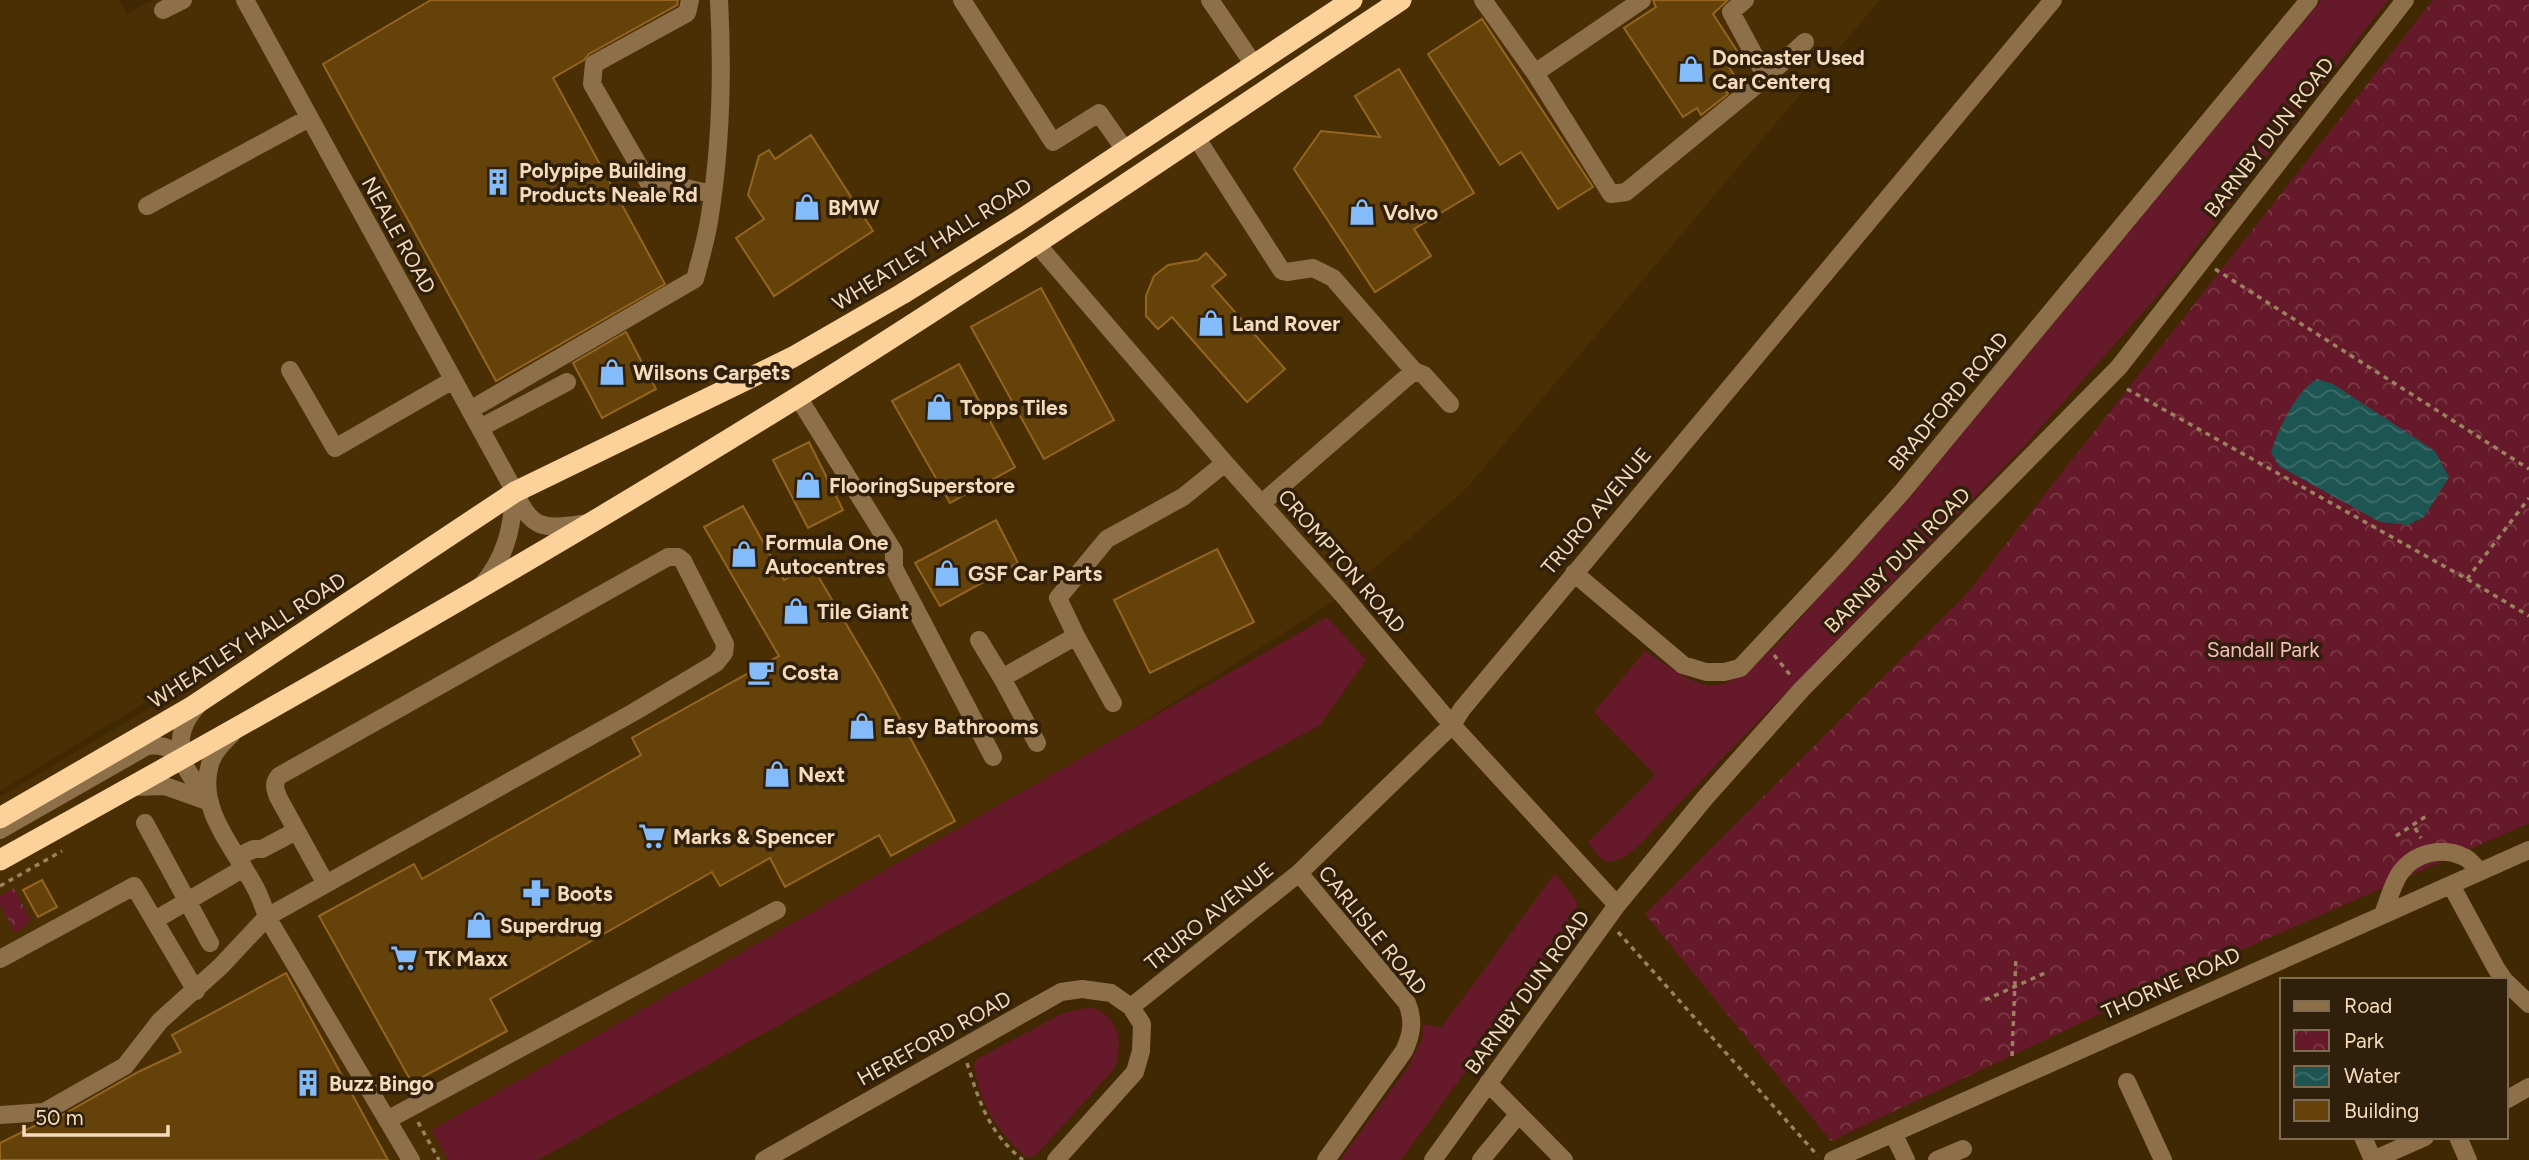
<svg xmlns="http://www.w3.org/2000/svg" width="2529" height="1160" font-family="Figtree,sans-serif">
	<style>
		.built { fill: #4b2f04; fill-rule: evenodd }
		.green { fill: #66192a }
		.park { fill: url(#park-crowns) }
		.water { fill: url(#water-waves) }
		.building { fill: #65420a; stroke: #946520; stroke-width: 2 }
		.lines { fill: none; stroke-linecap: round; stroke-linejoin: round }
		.path { stroke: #9b825f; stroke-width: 3.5; stroke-dasharray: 5 5; stroke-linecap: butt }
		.minor { stroke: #8d704a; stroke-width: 18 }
		.highway { stroke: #fdd19a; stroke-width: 21 }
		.labels { text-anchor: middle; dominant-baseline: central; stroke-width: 7; stroke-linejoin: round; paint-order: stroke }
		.poi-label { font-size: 21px; font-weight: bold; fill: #f5dbbb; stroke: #30200b; text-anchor: start }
		.street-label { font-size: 21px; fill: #f5dbbb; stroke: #30200b }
		.park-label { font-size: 21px; fill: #f7bbc0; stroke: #30200b }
	</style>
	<defs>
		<pattern id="park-crowns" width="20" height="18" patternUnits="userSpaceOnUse" patternTransform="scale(1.75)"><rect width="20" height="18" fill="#66192a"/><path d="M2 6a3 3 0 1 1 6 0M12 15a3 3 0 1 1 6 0" fill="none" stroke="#7c3a47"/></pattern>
		<pattern id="water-waves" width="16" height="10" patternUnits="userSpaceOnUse" patternTransform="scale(1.75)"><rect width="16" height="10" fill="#1d5553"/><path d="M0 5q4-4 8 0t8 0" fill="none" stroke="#3e6d6a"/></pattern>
	</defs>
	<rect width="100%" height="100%" fill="#402802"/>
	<path class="built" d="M0,0H119L127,14L153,0H1880L1464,491L1343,595L649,1034L456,1160H0V797L471,517L171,687L0,791ZM1004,209L1016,223L901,282Z"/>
	<path class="green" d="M2321,0H2388L2167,285L2026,444L1636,848L1621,859L1608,862L1600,858L1588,842L1655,775L1594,712L1645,651C1663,662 1682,678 1702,684C1731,694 1765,655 1784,637L1976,416Z
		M1327,617L1366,660L1320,725L1100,845L538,1160H448L432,1130Z
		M1555,873L1577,901L1576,919L1401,1160H1340L1408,1067L1422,1039L1423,1024L1441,1028Z
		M1090,1007C1119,1015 1124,1043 1114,1069L1036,1155L1027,1158C997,1132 980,1104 974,1065L977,1059L1063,1013Z"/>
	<path class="park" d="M2433,0H2529V823L2140,995L1831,1141L1645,914L1965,596Z
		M14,888L30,919L28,924L15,933L0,905V896Z"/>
	<path class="water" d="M2317,379L2333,384L2435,451L2449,477L2424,517L2408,525L2380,522L2279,466L2271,452C2278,429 2296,391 2317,379Z"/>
	<path class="building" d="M431,0H678L677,5L589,54L584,60L553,78L665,284L496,381L323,64Z
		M1653,0H1728L1713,14L1737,51L1724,59L1737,80L1724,88L1728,94L1701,115L1697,108L1683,117L1624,28L1656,7Z
		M1482,19L1593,187L1558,209L1521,152L1500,165L1428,54Z
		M1399,69L1474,193L1414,229L1431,256L1375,292L1294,169L1321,131L1380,137L1355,96Z
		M811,135L873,231L774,296L736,238L764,219L748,195L759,156L769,150L775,159Z
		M1206,253L1226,275L1212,286L1285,369L1247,402L1172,317L1158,329L1146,316V296L1154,276L1168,265L1198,260Z
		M1041,288L1114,420L1044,459L971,327Z
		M626,332L656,389L602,418L573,363Z
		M959,364L1015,467L950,503L892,401Z
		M809,442L843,510L808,528L773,460Z
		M743,506L784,580L811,564L879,680L955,821L891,856L879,835L785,887L770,858L720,886L712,872L490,999L507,1031L412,1083L319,916L414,864L422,879L468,853L641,755L632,738L779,656L704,527Z
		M996,520L1018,563L940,606L915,563Z
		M1217,549L1254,622L1150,673L1114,600Z
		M42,880L57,907L38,917L23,890Z
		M286,973L388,1160H0V1143L38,1124L50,1122L140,1071L181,1052L172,1035Z"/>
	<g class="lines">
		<path class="path" d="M2215,269L2529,469
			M2127,389L2467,579L2529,616
			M2467,579L2529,498
			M1774,655L1791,676
			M2415,828L2421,838
			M2396,836L2428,815
			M0,886L62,851
			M1618,932L1818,1156
			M1985,1000L2045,973
			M2012,1056L2016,957
			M967,1063C980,1104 989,1133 1023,1160
			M418,1122L439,1160"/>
		<path class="minor" d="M245,0L515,492C532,534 549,528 589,523
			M690,0L687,13L594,64L592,84L650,185L677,186L712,194
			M962,0L1053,142L1099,113L1125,150
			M1210,0L1254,65
			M1483,0L1535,73L1611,194L1626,192L1766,77L1805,42
			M1745,0L1731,12L1766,77
			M163,10L183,0
			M1535,73L1642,0
			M1196,137L1282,271L1287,272L1313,268L1333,278L1414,371
			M147,206L309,118
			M1036,243L1225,463L1343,595L1452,725L1617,905
			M290,370L335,448L453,380
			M798,397L894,552V568L993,757
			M470,410L695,279C700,260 706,240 709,221C721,148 723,74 719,0
			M480,428L567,382
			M1262,503L1414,371L1424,375L1450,404
			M1574,573L1683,665L1706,672H1724L1740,668L1842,559L1902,492L2309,0
			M482,585C505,558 512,530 514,495
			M979,640L1002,678L1037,743
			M1002,678L1076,636
			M1113,703L1076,636L1058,598L1107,539L1183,497L1225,463
			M232,734C223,743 214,751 210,764C196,811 238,852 257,891C261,899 264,908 267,917L411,1160
			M181,759C179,736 182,722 198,705
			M133,787L165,786L210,802
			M145,823L210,943
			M0,830L147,746C175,742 180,760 193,779C198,787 205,794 210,802
			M237,857L254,849H262L296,831
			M1299,873L1407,1003C1414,1020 1412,1034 1404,1051L1326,1160
			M2451,885L2496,968L2504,980
			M2383,914C2388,902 2392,885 2400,873C2414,853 2442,846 2464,857C2470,859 2475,867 2480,872
			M155,920L244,868
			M0,959L134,886L196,991
			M2506,982L2529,1004
			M1131,1007L1299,873L1452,725L1462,709L2053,0
			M2127,1082L2163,1160
			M1488,1083L1564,1160
			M2506,1100L2529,1087
			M0,1115L44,1112L125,1066L160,1021L221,966L267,917L367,861L634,712L716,663L724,653L725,644L683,561L678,557H668L279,776C273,783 275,789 278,797L326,884
			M389,1119L777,910
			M1893,1133L1906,1160
			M2363,1137L2373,1160
			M2458,1137L2468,1160
			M764,1160L1061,992L1082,989L1111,993L1131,1007L1142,1024L1141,1051L1135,1072L1056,1160
			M1433,1160L1617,905L1705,798L1802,689L2119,367L2405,0
			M1481,1160L1518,1115
			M1833,1160L2529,850
			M1937,1160L1963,1149
			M2373,1160L2425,1137"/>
		<path class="highway" d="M0,818L193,706L515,492L793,357L902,294L1016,223L1352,0
			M0,860C267,712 534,561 793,400C999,272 1199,134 1401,0"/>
	</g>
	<defs>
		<symbol id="shop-bare" viewBox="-9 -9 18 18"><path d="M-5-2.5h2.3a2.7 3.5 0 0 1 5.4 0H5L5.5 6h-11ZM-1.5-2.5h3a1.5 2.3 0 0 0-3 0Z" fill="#84bcfb" stroke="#30200b" stroke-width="2.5" paint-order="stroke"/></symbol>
		<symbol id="building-bare" viewBox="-9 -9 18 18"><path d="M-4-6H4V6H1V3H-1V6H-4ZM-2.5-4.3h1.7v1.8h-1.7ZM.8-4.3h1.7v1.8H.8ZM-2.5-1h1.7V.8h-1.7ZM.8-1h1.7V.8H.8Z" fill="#84bcfb" stroke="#30200b" stroke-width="2.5" paint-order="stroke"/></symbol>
		<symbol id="cafe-bare" viewBox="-9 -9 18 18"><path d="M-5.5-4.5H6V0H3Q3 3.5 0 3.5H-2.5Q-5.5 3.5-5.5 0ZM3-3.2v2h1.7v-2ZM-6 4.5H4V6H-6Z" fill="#84bcfb" stroke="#30200b" stroke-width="2.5" paint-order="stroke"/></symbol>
		<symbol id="supermarket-bare" viewBox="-9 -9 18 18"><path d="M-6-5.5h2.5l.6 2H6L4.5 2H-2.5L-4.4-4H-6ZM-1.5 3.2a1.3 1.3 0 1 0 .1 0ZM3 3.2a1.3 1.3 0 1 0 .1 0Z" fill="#84bcfb" stroke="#30200b" stroke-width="2.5" paint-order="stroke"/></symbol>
		<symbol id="pharmacy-bare" viewBox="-9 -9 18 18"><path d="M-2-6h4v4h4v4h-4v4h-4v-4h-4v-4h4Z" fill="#84bcfb" stroke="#30200b" stroke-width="2.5" paint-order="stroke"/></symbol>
	</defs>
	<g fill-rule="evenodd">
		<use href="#shop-bare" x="1672" y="50" width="38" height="38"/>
		<use href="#building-bare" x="479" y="163" width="38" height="38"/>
		<use href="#shop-bare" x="788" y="188" width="38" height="38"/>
		<use href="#shop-bare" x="1343" y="193" width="38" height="38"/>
		<use href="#shop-bare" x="1192" y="304" width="38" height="38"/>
		<use href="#shop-bare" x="593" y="353" width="38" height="38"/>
		<use href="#shop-bare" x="920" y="388" width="38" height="38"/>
		<use href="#shop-bare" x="789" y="466" width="38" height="38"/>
		<use href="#shop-bare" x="725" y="535" width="38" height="38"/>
		<use href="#shop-bare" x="928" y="554" width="38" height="38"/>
		<use href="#shop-bare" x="777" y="592" width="38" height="38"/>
		<use href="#cafe-bare" x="742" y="653" width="38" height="38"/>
		<use href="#shop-bare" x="843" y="707" width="38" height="38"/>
		<use href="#shop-bare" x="758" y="755" width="38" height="38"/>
		<use href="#supermarket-bare" x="633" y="817" width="38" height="38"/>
		<use href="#pharmacy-bare" x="517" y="874" width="38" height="38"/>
		<use href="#shop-bare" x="460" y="906" width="38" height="38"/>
		<use href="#supermarket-bare" x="385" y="939" width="38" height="38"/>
		<use href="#building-bare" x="289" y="1064" width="38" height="38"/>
	</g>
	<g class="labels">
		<g class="poi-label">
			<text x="1712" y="57">Doncaster Used<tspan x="1712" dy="24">Car Centerq</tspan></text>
			<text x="519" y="170">Polypipe Building<tspan x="519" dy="24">Products Neale Rd</tspan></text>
			<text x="828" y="207">BMW</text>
			<text x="1383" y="212">Volvo</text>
			<text x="1232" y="323">Land Rover</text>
			<text x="633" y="372">Wilsons Carpets</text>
			<text x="960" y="407">Topps Tiles</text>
			<text x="829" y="485">FlooringSuperstore</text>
			<text x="765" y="542">Formula One<tspan x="765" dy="24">Autocentres</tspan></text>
			<text x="968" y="573">GSF Car Parts</text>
			<text x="817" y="611">Tile Giant</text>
			<text x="782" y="672">Costa</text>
			<text x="883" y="726">Easy Bathrooms</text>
			<text x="798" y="774">Next</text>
			<text x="673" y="836">Marks &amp; Spencer</text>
			<text x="557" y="893">Boots</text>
			<text x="500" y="925">Superdrug</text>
			<text x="425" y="958">TK Maxx</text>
			<text x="329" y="1083">Buzz Bingo</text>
		</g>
		<g class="street-label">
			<text transform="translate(2269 137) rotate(-52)">BARNBY DUN ROAD</text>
			<text transform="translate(399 235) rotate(61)">NEALE ROAD</text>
			<text transform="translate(932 244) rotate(-32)">WHEATLEY HALL ROAD</text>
			<text transform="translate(1948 401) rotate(-50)">BRADFORD ROAD</text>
			<text transform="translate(1596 511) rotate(-50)">TRURO AVENUE</text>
			<text transform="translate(1897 560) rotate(-45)">BARNBY DUN ROAD</text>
			<text transform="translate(1342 561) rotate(49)">CROMPTON ROAD</text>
			<text transform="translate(247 640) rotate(-33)">WHEATLEY HALL ROAD</text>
			<text transform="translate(1209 916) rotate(-39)">TRURO AVENUE</text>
			<text transform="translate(1373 930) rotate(51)">CARLISLE ROAD</text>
			<text transform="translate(2171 983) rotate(-24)">THORNE ROAD</text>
			<text transform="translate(1527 992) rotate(-54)">BARNBY DUN ROAD</text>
			<text transform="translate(934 1038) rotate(-29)">HEREFORD ROAD</text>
		</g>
		<g class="park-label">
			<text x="2263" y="649">Sandall Park</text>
		</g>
	</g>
	<rect x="2280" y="978" width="228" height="161" fill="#30200b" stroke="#7f6b51" stroke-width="2"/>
	<rect x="2294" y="1001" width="35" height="10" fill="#8d704a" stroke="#7f6b51" stroke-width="2"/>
	<text x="2344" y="1013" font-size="21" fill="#f5dbbb">Road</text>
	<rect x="2294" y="1030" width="35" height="21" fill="url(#park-crowns)" stroke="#7f6b51" stroke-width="2"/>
	<text x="2344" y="1048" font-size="21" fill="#f5dbbb">Park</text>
	<rect x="2294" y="1066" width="35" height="21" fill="url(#water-waves)" stroke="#7f6b51" stroke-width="2"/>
	<text x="2344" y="1083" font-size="21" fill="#f5dbbb">Water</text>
	<rect x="2294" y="1100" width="35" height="21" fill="#65420a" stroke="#7f6b51" stroke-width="2"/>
	<text x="2344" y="1118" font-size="21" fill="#f5dbbb">Building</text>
	<path d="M24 1125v10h144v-10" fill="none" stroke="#f5dbbb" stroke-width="3.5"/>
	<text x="35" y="1125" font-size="21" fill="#f5dbbb" stroke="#30200b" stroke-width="5" paint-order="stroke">50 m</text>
</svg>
